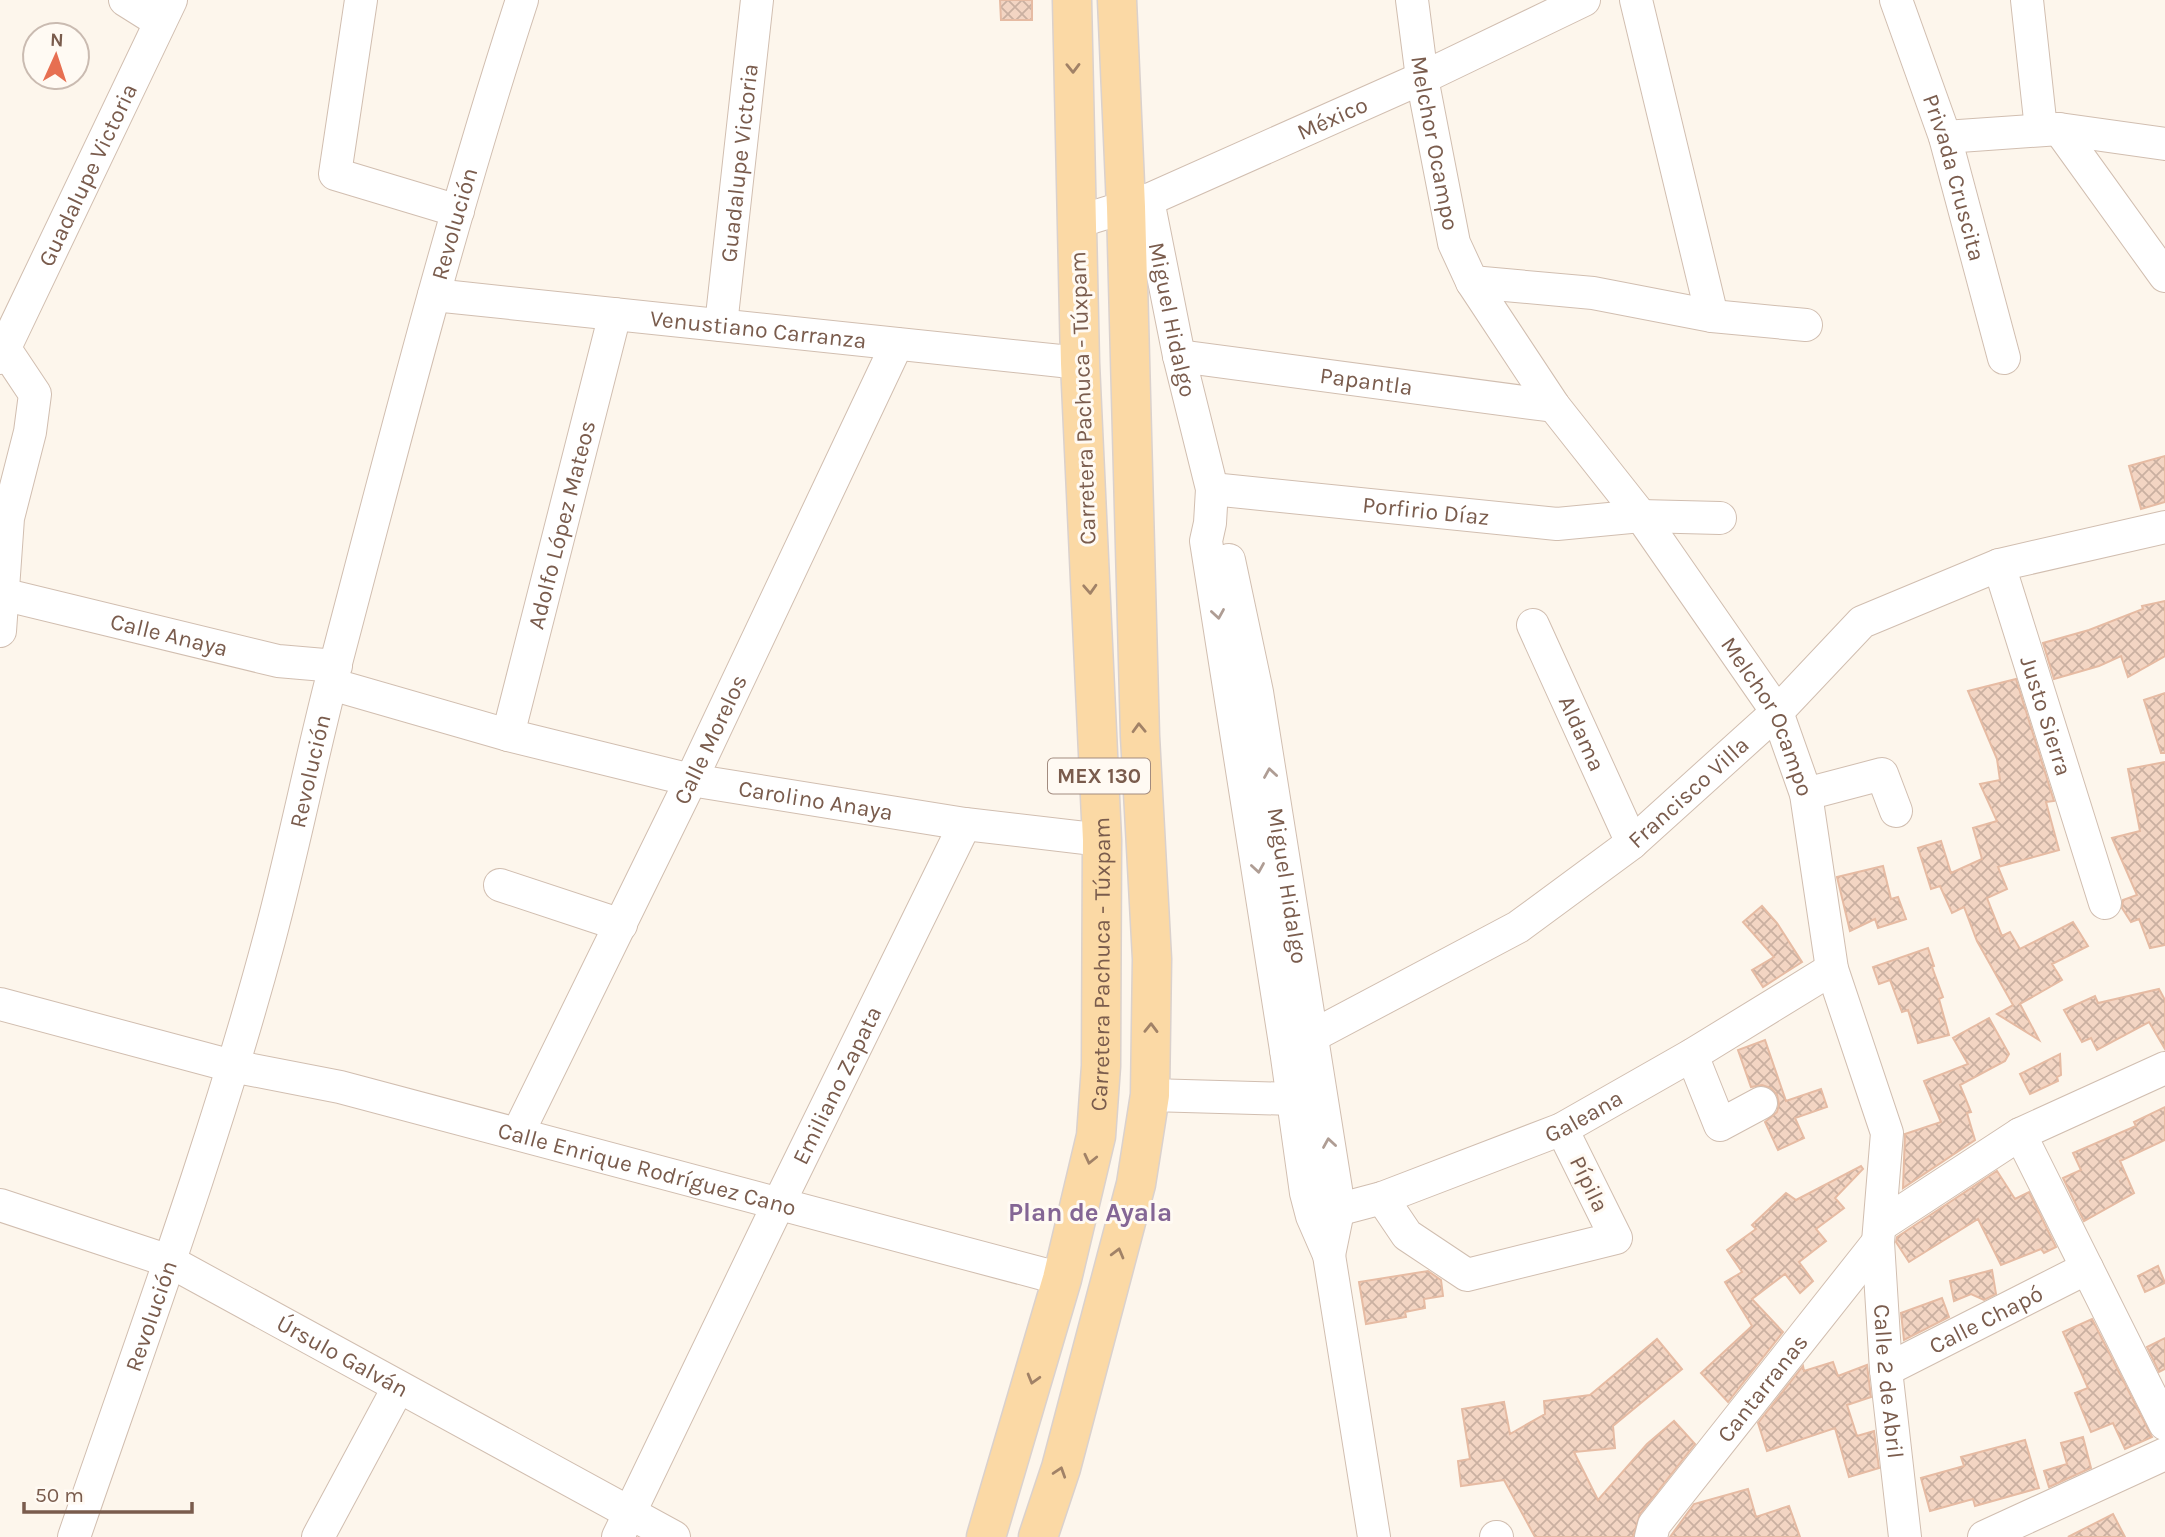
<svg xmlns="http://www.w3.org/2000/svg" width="2165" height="1537" font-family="Karla,sans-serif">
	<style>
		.building { fill: url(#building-cross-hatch); stroke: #e6bba3; stroke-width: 2 }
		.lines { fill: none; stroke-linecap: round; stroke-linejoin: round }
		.minor-casing { stroke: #d1beb0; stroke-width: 34 }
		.major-casing { stroke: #dad1cd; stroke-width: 41 }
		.minor { stroke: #fff; stroke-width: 32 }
		.major { stroke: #fbd9a5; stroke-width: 38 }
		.oneway { stroke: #a18267 }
		.oneway2 { stroke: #af9d94 }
		.labels { text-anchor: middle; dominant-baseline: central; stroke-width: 6; stroke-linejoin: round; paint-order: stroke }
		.shield { fill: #fffaf3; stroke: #a28b7f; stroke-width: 2 }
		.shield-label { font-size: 21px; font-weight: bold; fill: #7a5c4d }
		.street-label { font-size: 23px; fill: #7a5c4d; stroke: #fffaf3 }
		.quarter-label { font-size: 26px; font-weight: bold; fill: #846695; stroke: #fffaf3 }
	</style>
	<defs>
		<pattern id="building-cross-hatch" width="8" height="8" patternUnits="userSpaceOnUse" patternTransform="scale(1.75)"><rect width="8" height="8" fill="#f3d5c3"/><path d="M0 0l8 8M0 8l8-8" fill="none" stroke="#cab0a1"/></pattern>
	</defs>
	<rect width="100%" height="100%" fill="#fdf6ec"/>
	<path class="building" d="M1000,0H1032V20H1001Z
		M2165,456V502L2141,509L2129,466Z
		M2165,601V656L2128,677L2121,656L2099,666L2054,679L2043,643L2089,630L2143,609L2142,606Z
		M2016,679L2054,801L2046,802L2059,850L1998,867L2007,889L1987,898L2002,936L2010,932L2020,949L2073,922L2088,946L2052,964L2062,980L2020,1004L2039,1040L1997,1014L2013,1005L1977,941L1964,907L1952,913L1940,886L1931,889L1918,848L1941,841L1951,873L1982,859L1973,828L1997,821L1980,784L2000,780L1997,759L1968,691Z
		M2165,693V753H2161L2144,700Z
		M2165,762V945L2150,948L2139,919L2131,922L2122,908L2123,900L2137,895L2112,838L2140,831L2128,769Z
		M1883,866L1891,899L1898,897L1906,919L1878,928L1875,919L1850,931L1837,877Z
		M1762,906L1777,923L1802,962L1763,987L1752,970L1774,957L1743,922Z
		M1928,948L1934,966L1932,967L1943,997L1939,999L1949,1035L1918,1043L1908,1010L1902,1012L1890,980L1879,984L1873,967Z
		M2159,989L2165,1000V1049L2149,1022L2097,1050L2091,1038L2082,1042L2064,1010L2095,996L2098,1003Z
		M1989,1018L2009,1054L2005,1061L1960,1085L1971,1112L1967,1113L1975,1140L1903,1188L1905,1134L1941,1122L1924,1081L1968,1064L1953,1038Z
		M1765,1040L1786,1101L1821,1089L1827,1107L1795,1118L1804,1138L1778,1150L1765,1122L1777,1112L1779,1104L1777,1095L1771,1088L1762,1085L1751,1087L1738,1050Z
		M2060,1054L2061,1075L2057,1077L2058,1081L2030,1094L2020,1074Z
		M2165,1107V1140L2120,1161L2134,1193L2084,1221L2063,1178L2081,1170L2073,1153L2136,1126L2134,1122Z
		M1861,1166L1863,1169L1835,1198L1844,1208L1816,1229L1826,1241L1799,1262L1813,1281L1800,1293L1785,1274L1752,1299L1783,1332L1728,1402L1701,1373L1752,1326L1725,1282L1742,1272L1727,1250L1756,1229L1752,1225L1786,1193L1796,1200Z
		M1997,1171L2015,1199L2029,1192L2056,1247L2044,1253L2041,1249L2001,1265L1978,1219L1909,1262L1896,1242L1897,1237Z
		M2158,1266L2165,1283L2145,1292L2138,1276Z
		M1992,1270L1996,1294L1984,1300L1971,1294L1954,1301L1950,1281Z
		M1428,1271L1441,1280L1443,1296L1424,1299L1425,1308L1405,1312L1406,1317L1366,1324L1359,1282Z
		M1942,1298L1949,1317L1904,1340L1901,1313Z
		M2092,1319L2152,1437L2125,1449L2113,1423L2091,1432L2075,1393L2088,1388L2063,1332Z
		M2165,1338V1369L2159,1372L2147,1347Z
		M1657,1339L1682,1369L1613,1426L1615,1448L1574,1452L1598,1500L1647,1444L1674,1421L1695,1444L1640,1514L1633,1537H1535L1504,1480L1461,1486L1458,1461L1470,1459L1462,1409L1504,1402L1510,1434L1545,1414L1544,1401L1590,1395Z
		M1833,1362L1838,1376L1867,1365L1871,1397L1847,1405L1857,1436L1874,1431L1879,1468L1849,1477L1835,1428L1767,1451L1758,1423L1803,1366L1804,1371Z
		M2083,1437L2091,1468L2049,1487L2044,1471L2067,1464L2061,1443Z
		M2025,1440L2039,1488L1975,1506L1973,1499L1930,1511L1921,1478L1964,1466L1961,1457Z
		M1748,1489L1756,1517L1789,1506L1800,1537H1670L1694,1504Z
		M2113,1514L2125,1537H2068Z"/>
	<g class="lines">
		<defs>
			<g id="minor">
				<path d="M125,0L160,22"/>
				<path d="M361,0L335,174L458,211"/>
				<path id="s1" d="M1412,0L1422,78L1454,243L1472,282L1554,406L1641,516L1777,712L1806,794L1832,969L1887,1133L1878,1242L1886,1370L1905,1537"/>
				<path d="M1636,0L1712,316"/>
				<path id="s2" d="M1896,0L1945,137L2004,358"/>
				<path d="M2027,0L2041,129"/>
				<path d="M2059,129L2165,276"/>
				<path d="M1945,137L2059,129L2165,144"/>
				<path id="s3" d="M1148,200L1179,356L1212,489L1210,523L1206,541L1286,1050L1306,1193L1312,1216L1329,1255L1374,1537"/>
				<path id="s4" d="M1077,222L1148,200L1422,78L1584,0"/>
				<path d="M1472,282L1593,293L1712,316L1806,325"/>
				<path id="s5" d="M434,295L1080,363"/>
				<path id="s6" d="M721,325L757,0"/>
				<path id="s7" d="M1179,356L1554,406"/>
				<path id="s8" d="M0,358L171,0"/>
				<path id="s9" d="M1212,489L1557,524L1641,516L1720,518"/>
				<path id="s10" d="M1229,560L1257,692L1336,1189L1338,1211L1329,1255"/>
				<path id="s11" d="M1999,565L2105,903"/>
				<path id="s12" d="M2,594L278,661L336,666"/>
				<path id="s13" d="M1533,625L1632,843"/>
				<path d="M0,631L8,518L30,432L35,394L5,349"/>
				<path id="s14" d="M331,684L508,735L691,780L965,824L1102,840"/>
				<path id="s15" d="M508,735L615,314"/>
				<path d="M1806,794L1882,774L1896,811"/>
				<path d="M500,885L621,925"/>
				<path id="s16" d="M0,1004L232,1066L340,1087L1062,1279"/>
				<path id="s17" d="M1286,1050L1518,927L1632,843L1777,712L1862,622L1999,565L2165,527"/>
				<path d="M1692,1055L1720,1125L1761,1103"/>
				<path d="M1150,1095L1293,1099L1313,1096"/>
				<path id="s18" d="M518,1133L691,780L897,344"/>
				<path d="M2020,1134L2165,1424"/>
				<path d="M1382,1198L1407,1235L1467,1275L1616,1238L1562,1129"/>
				<path id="s19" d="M0,1205L169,1261L674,1537"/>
				<path id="s20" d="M1318,1215L1382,1198L1562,1129L1692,1055L1832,969"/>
				<path d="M1881,1225L2020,1134L2165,1068"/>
				<path id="s21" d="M1886,1370L2087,1268"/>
				<path id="s22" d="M74,1537C142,1339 215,1142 269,940C292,855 309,768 331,682C391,454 449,224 522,0"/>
				<path d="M318,1537L398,1388"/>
				<path id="s23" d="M618,1537L778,1205L965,824"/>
				<path d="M1496,1537H1497"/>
				<path id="s24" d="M1651,1537L1654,1525L1878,1242"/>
				<path d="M1984,1537L2165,1454"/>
			</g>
			<g id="major">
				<path id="s25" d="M986,1537L1062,1279L1096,1136L1101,1066L1102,840L1080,363L1072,0"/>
				<path d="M1038,1537L1061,1468L1136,1184L1150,1095L1152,959L1140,736L1126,207L1117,0"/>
			</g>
		</defs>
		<use href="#minor" class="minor-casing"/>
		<use href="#major" class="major-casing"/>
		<use href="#minor" class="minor"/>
		<use href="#major" class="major"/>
	</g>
	<defs><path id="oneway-chevron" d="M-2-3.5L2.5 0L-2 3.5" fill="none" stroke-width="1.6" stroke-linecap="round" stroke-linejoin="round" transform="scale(1.75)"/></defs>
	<g class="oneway">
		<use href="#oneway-chevron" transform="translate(1073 68) rotate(89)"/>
		<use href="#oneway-chevron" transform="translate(1090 589) rotate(87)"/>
		<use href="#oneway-chevron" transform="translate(1139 728) rotate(-92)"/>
		<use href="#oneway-chevron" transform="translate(1151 1028) rotate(-89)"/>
		<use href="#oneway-chevron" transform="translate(1090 1159) rotate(103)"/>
		<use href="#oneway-chevron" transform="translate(1118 1253) rotate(-75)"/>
		<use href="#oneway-chevron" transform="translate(1033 1379) rotate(106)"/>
		<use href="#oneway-chevron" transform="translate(1060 1472) rotate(-72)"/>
	</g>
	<g class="oneway2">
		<use href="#oneway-chevron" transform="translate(1218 614) rotate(81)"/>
		<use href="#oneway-chevron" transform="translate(1270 773) rotate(-99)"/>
		<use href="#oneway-chevron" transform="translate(1258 868) rotate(81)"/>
		<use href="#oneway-chevron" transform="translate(1329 1143) rotate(-99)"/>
	</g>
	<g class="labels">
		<rect class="shield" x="1048" y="758.5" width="102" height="35" rx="5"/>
		<g class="shield-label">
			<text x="1099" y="776">MEX 130</text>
		</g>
		<g class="street-label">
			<text stroke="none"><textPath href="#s4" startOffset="276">México</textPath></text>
			<text stroke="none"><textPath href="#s1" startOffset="145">Melchor Ocampo</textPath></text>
			<text stroke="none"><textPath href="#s6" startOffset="163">Guadalupe Victoria</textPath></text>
			<text stroke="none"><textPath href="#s8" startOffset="203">Guadalupe Victoria</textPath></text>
			<text stroke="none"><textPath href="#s2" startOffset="187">Privada Cruscita</textPath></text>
			<text stroke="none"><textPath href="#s22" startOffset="1368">Revolución</textPath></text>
			<text stroke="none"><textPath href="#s3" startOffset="122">Miguel Hidalgo</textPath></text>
			<text stroke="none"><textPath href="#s5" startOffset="326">Venustiano Carranza</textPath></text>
			<text stroke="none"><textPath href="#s7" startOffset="189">Papantla</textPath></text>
			<text transform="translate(1083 398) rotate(-92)">Carretera Pachuca - Túxpam</text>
			<text stroke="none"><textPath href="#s9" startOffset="215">Porfirio Díaz</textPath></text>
			<text stroke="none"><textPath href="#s15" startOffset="217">Adolfo López Mateos</textPath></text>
			<text stroke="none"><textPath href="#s12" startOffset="172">Calle Anaya</textPath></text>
			<text stroke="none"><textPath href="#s11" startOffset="158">Justo Sierra</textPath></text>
			<text stroke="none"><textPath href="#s1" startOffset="817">Melchor Ocampo</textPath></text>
			<text stroke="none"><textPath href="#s13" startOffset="119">Aldama</textPath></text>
			<text stroke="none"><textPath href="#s18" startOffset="438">Calle Morelos</textPath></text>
			<text stroke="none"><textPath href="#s22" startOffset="802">Revolución</textPath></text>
			<text stroke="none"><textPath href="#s17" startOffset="480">Francisco Villa</textPath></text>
			<text stroke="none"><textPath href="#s14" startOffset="499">Carolino Anaya</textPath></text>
			<text stroke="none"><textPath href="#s10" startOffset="331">Miguel Hidalgo</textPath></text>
			<text stroke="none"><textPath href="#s25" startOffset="588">Carretera Pachuca - Túxpam</textPath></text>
			<text stroke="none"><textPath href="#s23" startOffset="502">Emiliano Zapata</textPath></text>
			<text stroke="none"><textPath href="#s20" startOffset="284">Galeana</textPath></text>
			<text stroke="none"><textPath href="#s16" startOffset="668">Calle Enrique Rodríguez Cano</textPath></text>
			<text transform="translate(1589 1184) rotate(64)">Pípila</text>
			<text stroke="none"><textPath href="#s22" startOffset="234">Revolución</textPath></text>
			<text stroke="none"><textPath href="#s21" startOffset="112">Calle Chapó</textPath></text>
			<text stroke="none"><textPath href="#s19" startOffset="376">Úrsulo Galván</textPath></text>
			<text stroke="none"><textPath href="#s1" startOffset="1503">Calle 2 de Abril</textPath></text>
			<text stroke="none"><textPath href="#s24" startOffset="187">Cantarranas</textPath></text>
		</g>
		<g class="quarter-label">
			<text x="1090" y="1212">Plan de Ayala</text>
		</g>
	</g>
	<g transform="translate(56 56) rotate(3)"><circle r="33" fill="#fffaf3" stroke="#cabbb1" stroke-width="2"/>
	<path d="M0-5L12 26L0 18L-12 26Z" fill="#e76f51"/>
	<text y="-10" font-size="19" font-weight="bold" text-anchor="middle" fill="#7a5c4d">N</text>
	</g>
	<path d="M24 1502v10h168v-10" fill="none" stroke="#7a5c4d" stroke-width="3.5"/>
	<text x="35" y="1502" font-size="21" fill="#7a5c4d" stroke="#fffaf3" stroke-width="5" paint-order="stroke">50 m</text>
</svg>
